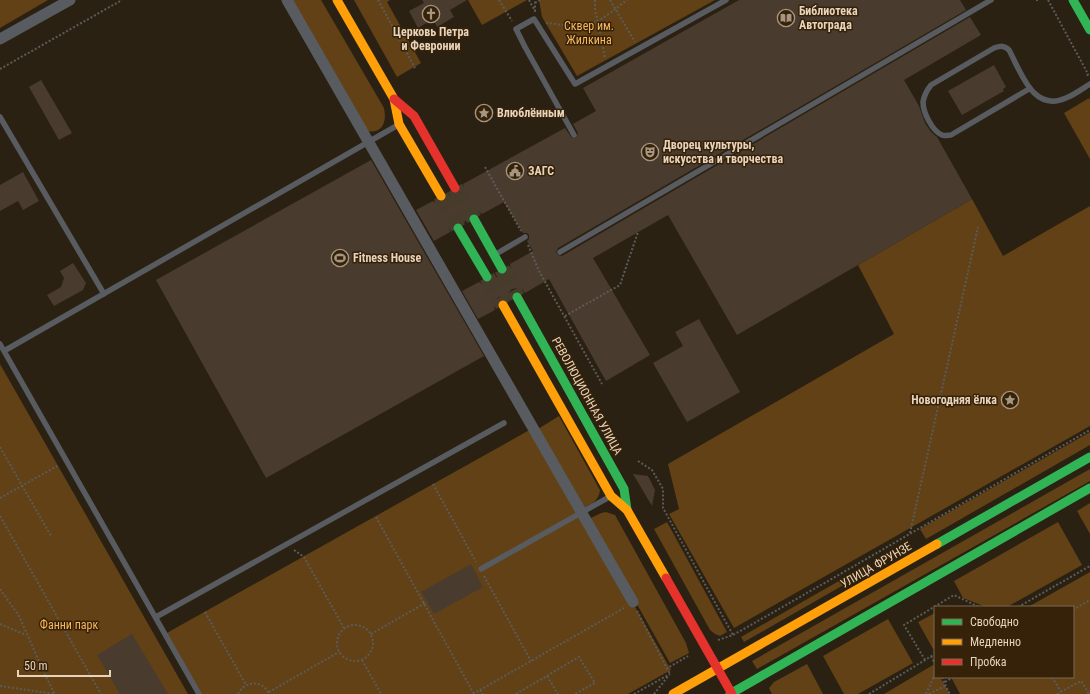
<svg xmlns="http://www.w3.org/2000/svg" width="1090" height="694" font-family="'Roboto Condensed',sans-serif">
	<style>
		.green { fill: #614115 }
		.building { fill: #4a3b2f }
		.lines { fill: none; stroke-linecap: round; stroke-linejoin: round }
		.secondary-tunnel { stroke: #473c2c; stroke-width: 16; stroke-dasharray: 16 8; stroke-linecap: butt }
		.path { stroke: #5b5c5a; stroke-width: 2; stroke-dasharray: 2 2; stroke-linecap: butt }
		.lane { stroke: #585c60; stroke-width: 5.5 }
		.street { stroke: #585c60; stroke-width: 11 }
		.fast { stroke: #30b455; stroke-width: 9 }
		.slow { stroke: #ff9f0a; stroke-width: 9 }
		.jam { stroke: #e5322d; stroke-width: 9 }
		.labels { text-anchor: middle; dominant-baseline: central; stroke-width: 3; stroke-linejoin: round; paint-order: stroke }
		.poi-label { font-size: 12px; font-weight: bold; fill: #e8d4bc; stroke: #352209; text-anchor: start }
		.park-label { font-size: 12px; fill: #fbb65e; stroke: #352209 }
		.street-label { font-size: 12px; fill: #e8d4bc; stroke: #352209 }
	</style>
	<rect width="100%" height="100%" fill="#2b2113"/>
	<path class="green" d="M0,0H48L0,28Z
		M292,0H321L384,108C387,121 383,134 367,131Z
		M354,0H390L387,2L421,63L397,77Z
		M468,0H527L482,25Z
		M539,0H715L577,76L542,17Z
		M1089,98L1090,100V159L1064,113Z
		M972,199L1003,256L1090,206V426L734,628L669,514L679,509L668,464L894,334L858,265Z
		M0,364L188,694H0Z
		M559,416L600,490C599,501 592,503 583,509L538,429Z
		M533,428L671,670L628,694H199L165,634Z
		M1090,432V445L926,539L920,529Z
		M1090,469V481L757,669L752,661Z
		M1090,503V534L1077,511Z
		M606,512L615,515L686,643L689,653L670,663L589,519L601,513Z
		M667,522L727,632L720,636L715,634L710,630L654,529Z
		M1058,522L1082,565L1007,607H986L963,598L954,581Z
		M865,566L868,571L744,642L741,637Z
		M1090,572V694H960L951,677H1073V607H1028Z
		M935,613V648L933,649L918,622Z
		M888,619L913,663L858,694H844L823,656Z
		M807,664L823,694H772L769,688L774,682Z
		M933,665L935,669V677H940L950,694H884Z"/>
	<path class="building" d="M422,0H467L450,10L454,17L437,27L433,19L418,28L409,11L424,3Z
		M739,0H960L966,10L558,248L556,252L558,255L562,256L970,17L981,35L904,80L919,106L925,123L931,132L937,137L972,199L737,335L668,215L593,258L650,355L606,381L549,279L525,293L522,289L518,288L512,289L509,292L508,297L503,296L499,297L495,300L494,305L495,310L478,319L462,291L479,282L483,285L487,286L491,285L495,282L496,277L501,278L507,277L510,274L511,270L510,264L533,251L527,241L529,239V235L527,233H523L504,202L482,214L478,211L474,210L470,211L466,214L465,222L458,219L453,220L450,224L449,228L450,232L434,241L416,210L433,201L437,204L441,205L445,204L449,201L450,196L455,197L460,196L463,193L464,188L463,184L565,128L572,138H576L578,133L573,124L596,111L583,88Z
		M994,65L1006,87L1003,89L1004,91L962,115L948,91Z
		M41,80L72,133L59,140L29,87Z
		M371,160L484,356L266,478L156,280Z
		M23,172L39,201L23,210L18,201L0,211V185Z
		M73,263L86,283L83,290L54,306L47,295L61,287L64,278L60,271Z
		M699,319L740,392L687,422L653,363L683,346L675,332Z
		M633,474L648,476L655,490L652,506Z
		M471,564L483,587L434,614L421,592Z
		M132,634L168,694H120L97,655Z"/>
	<g class="lines">
		<path class="secondary-tunnel" d="M455,188L474,219
			M441,196L458,228
			M502,269L517,297
			M487,277L503,305"/>
		<path class="path" d="M378,0L415,68
			M499,0L512,21
			M529,0L535,11V0
			M595,0V10L599,27L605,58
			M610,0L635,42
			M1048,0L1088,74L1087,76
			M1037,1V0
			M535,3L540,0
			M546,23C559,24 574,28 587,25C600,23 617,7 627,0
			M0,69L122,0
			M485,167L521,231
			M528,245L539,271L602,384
			M565,316L620,285L638,232
			M0,447L51,536
			M638,461L652,470L663,489V508L733,635
			M433,484L476,562
			M0,498L59,465
			M0,516L101,694
			M376,517L474,694
			M910,533L978,227
			M294,550L304,557L344,628
			M484,576L531,661
			M0,589L19,616L46,677L55,694
			M1018,607L1090,566
			M1073,610L1090,600
			M637,611L670,674
			M205,612L246,685
			M0,624L26,635
			M337 643a18 18 0 1 1 36 0a18 18 0 1 1-36 0Z
			M371,634L427,602
			M718,640L733,635C852,568 971,498 1090,430
			M931,656L935,664
			M362,660L381,694
			M925,660L904,625L954,595L979,607
			M666,669L688,656
			M547,676L558,694
			M942,677C945,683 946,688 950,694
			M1052,677L1061,692
			M945,682L953,677
			M0,686L55,694
			M480,690L483,694
			M269,692L339,652
			M238,694C245,680 263,680 269,694
			M473,694L624,608
			M516,694L579,657L595,683L575,694
			M634,694L670,674
			M654,694L669,675
			M869,694L935,654
			M926,694L935,674
			M929,694L945,686
			M1057,694L1081,681L1089,694"/>
		<path class="lane" d="M1029,89L951,135C948,135 944,136 942,135C932,131 923,112 923,102C924,96 927,90 931,85L994,48C1001,46 1004,45 1009,50C1021,72 1033,113 1066,98C1074,95 1082,89 1090,84
			M0,117L104,294
			M574,135L525,47L516,29L534,19L575,84L726,0
			M560,252L991,0
			M496,254L525,237
			M0,344L199,694
			M4,351L398,125
			M481,569L611,496
			M156,617L504,423"/>
		<path class="street" d="M287,0L633,602
			M0,39L70,0"/>
		<path class="fast" d="M1073,0L1090,30
			M474,219L502,269
			M458,228L487,277
			M517,297L624,489L627,510
			M937,544L1090,457
			M730,694L1090,488"/>
		<path class="slow" d="M337,0L394,99L399,124L441,196
			M503,305L611,496L627,510L666,578
			M673,694L937,544"/>
		<path class="jam" d="M394,99L414,116L455,188
			M666,578L732,694"/>
	</g>
	<defs>
		<symbol id="church-ring" viewBox="-11 -11 22 22"><circle r="9.5" fill="#352209" stroke="#a69581" stroke-width="1.5"/><path d="M-1.2-6h2.4v3.5h3.3v2.4h-3.3V6h-2.4V-.1h-3.3v-2.4h3.3Z" fill="#a69581"/></symbol>
		<symbol id="library-ring" viewBox="-11 -11 22 22"><circle r="9.5" fill="#352209" stroke="#a69581" stroke-width="1.5"/><path d="M-6-4Q-3-5.5-.7-3.5V5Q-3 3-6 4ZM6-4Q3-5.5 .7-3.5V5Q3 3 6 4Z" fill="#a69581"/></symbol>
		<symbol id="sight-ring" viewBox="-11 -11 22 22"><circle r="9.5" fill="#352209" stroke="#a69581" stroke-width="1.5"/><path d="M0-6L1.8-2.2L6-1.7L2.9 1.2L3.7 5.4L0 3.3L-3.7 5.4L-2.9 1.2L-6-1.7L-1.8-2.2Z" fill="#a69581"/></symbol>
		<symbol id="theatre-ring" viewBox="-11 -11 22 22"><circle r="9.5" fill="#352209" stroke="#a69581" stroke-width="1.5"/><path d="M-5-5.5Q0-4 5-5.5V0Q5 5 0 6Q-5 5-5 0ZM-3.3-2.5H-1v1.5H-3.3ZM1-2.5H3.3v1.5H1ZM-2.8 1Q0 5.5 2.8 1Z" fill="#a69581"/></symbol>
		<symbol id="civic-ring" viewBox="-11 -11 22 22"><circle r="9.5" fill="#352209" stroke="#a69581" stroke-width="1.5"/><path d="M-.6-6.5H3V-4.5H.6V-3L4-1V1h2V6H-6V1h2V-1L-.6-3ZM-1.2 2.5V6h2.4V2.5Z" fill="#a69581"/></symbol>
		<symbol id="stadium-ring" viewBox="-11 -11 22 22"><circle r="9.5" fill="#352209" stroke="#a69581" stroke-width="1.5"/><path d="M0-5a6.5 5 0 1 0 0 10a6.5 5 0 1 0 0-10ZM-3.5-1.8h7v3.6h-7Z" fill="#a69581"/></symbol>
	</defs>
	<g fill-rule="evenodd">
		<use href="#church-ring" x="421" y="4" width="20" height="20"/>
		<use href="#library-ring" x="776" y="8" width="20" height="20"/>
		<use href="#sight-ring" x="474" y="103" width="20" height="20"/>
		<use href="#theatre-ring" x="640" y="142" width="20" height="20"/>
		<use href="#civic-ring" x="505" y="161" width="20" height="20"/>
		<use href="#stadium-ring" x="330" y="248" width="20" height="20"/>
		<use href="#sight-ring" x="1000" y="390" width="20" height="20"/>
	</g>
	<g class="labels">
		<g class="poi-label">
			<text x="799" y="11">Библиотека<tspan x="799" dy="14">Автограда</tspan></text>
			<text x="431" y="32" text-anchor="middle">Церковь Петра<tspan x="431" dy="14">и Февронии</tspan></text>
			<text x="497" y="113">Влюблённым</text>
			<text x="663" y="145">Дворец культуры,<tspan x="663" dy="14">искусства и творчества</tspan></text>
			<text x="528" y="171">ЗАГС</text>
			<text x="353" y="258">Fitness House</text>
			<text x="997" y="400" text-anchor="end">Новогодняя ёлка</text>
		</g>
		<g class="park-label">
			<text x="589" y="26">Сквер им.<tspan x="589" dy="14">Жилкина</tspan></text>
			<text x="69" y="625">Фанни парк</text>
		</g>
		<g class="street-label">
			<text transform="translate(587 396) rotate(61)">РЕВОЛЮЦИОННАЯ УЛИЦА</text>
			<text transform="translate(876 565) rotate(-30)">УЛИЦА ФРУНЗЕ</text>
		</g>
	</g>
	<rect x="934" y="606" width="140" height="72" fill="#352209" stroke="#7d6951"/>
	<rect x="942" y="619" width="20" height="6" fill="#30b455" stroke="#7d6951"/>
	<text x="970" y="626" font-size="12" fill="#e8d4bc">Свободно</text>
	<rect x="942" y="639" width="20" height="6" fill="#ff9f0a" stroke="#7d6951"/>
	<text x="970" y="646" font-size="12" fill="#e8d4bc">Медленно</text>
	<rect x="942" y="659" width="20" height="6" fill="#e5322d" stroke="#7d6951"/>
	<text x="970" y="666" font-size="12" fill="#e8d4bc">Пробка</text>
	<path d="M18 670v6h92v-6" fill="none" stroke="#e8d4bc" stroke-width="2"/>
	<text x="24" y="670" font-size="12" fill="#e8d4bc" stroke="#352209" stroke-width="3" paint-order="stroke">50 m</text>
</svg>
